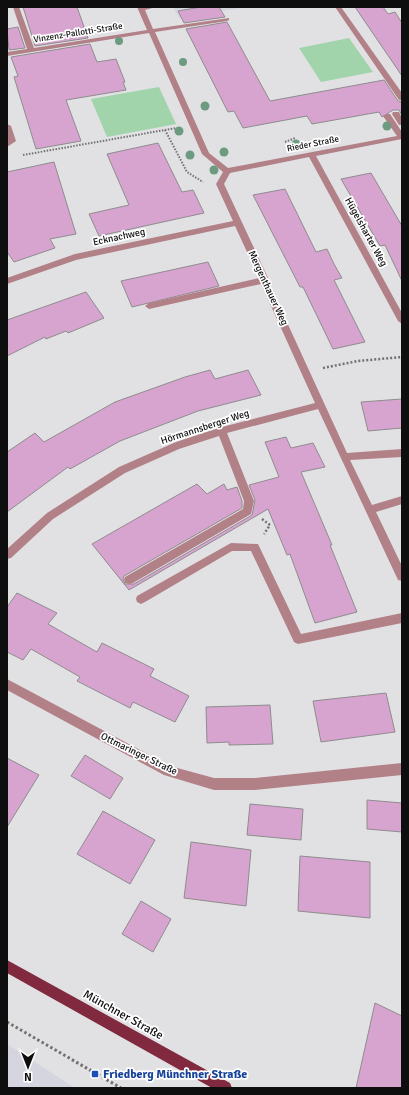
<svg xmlns="http://www.w3.org/2000/svg" width="409" height="1095" font-family="Signika,sans-serif">
	<style>
		.built { fill: #d4d5de }
		.green { fill: #a1d4ab }
		.building { fill: #d7a4cf; stroke: #8e8c8e }
		.lines { fill: none; stroke-linecap: round; stroke-linejoin: round }
		.path-far2 { stroke: #717172; stroke-width: 2; stroke-dasharray: 1.5 1.5; stroke-linecap: butt }
		.path-far1 { stroke: #717172; stroke-width: 2.5; stroke-dasharray: 2 2; stroke-linecap: butt }
		.path { stroke: #717172; stroke-width: 3; stroke-dasharray: 2.5 2.5; stroke-linecap: butt }
		.minor { fill: #b28087; fill-rule: evenodd }
		.major { fill: #80293f; fill-rule: evenodd }
		.tree { fill: #6c9b80 }
		.transit-dot { fill: #1a4fb4; stroke: #fff; stroke-width: 1.5 }
		.labels { text-anchor: middle; dominant-baseline: central; stroke-width: 3.5; stroke-linejoin: round; paint-order: stroke }
		.far-street-label { font-size: 9px; fill: #0e0e0e; stroke: #fff }
		.street-label { font-size: 10px; fill: #0e0e0e; stroke: #fff }
		.near-street-label { font-size: 12px; fill: #0e0e0e; stroke: #fff }
		.near-transit-label { font-size: 12px; font-weight: bold; fill: #164399; stroke: #fff; text-anchor: start }
	</style>
	<rect width="100%" height="100%" fill="#e1e1e4"/>
	<path class="built" d="M173,7H248L179,18Z
		M7,1044L75,1088H7Z"/>
	<path class="green" d="M349,38L373,72L321,82L299,48Z
		M159,87L176,124L107,137L91,99Z"/>
	<path class="building" d="M23,7H77L88,38L35,46Z
		M201,7H219L225,17L184,23L178,11Z
		M355,7H383L388,14L395,12L402,23V76Z
		M227,22L270,101L384,80L398,101L402,102V115L399,110H393L382,117L379,112L312,124L307,116L243,128L234,111L228,112L186,29Z
		M18,27L25,48L9,50L7,29Z
		M90,44L97,62L116,59L125,82H123L126,90L66,100L81,141L36,149L14,77L18,76L11,57Z
		M158,143L182,192L193,190L204,213L99,236L89,214L129,205L107,154Z
		M54,162L76,234L50,239L55,248L14,262L7,252V172Z
		M371,173L402,226V281L385,245L380,246L341,179Z
		M285,189L316,252L327,249L334,264L342,278L334,280L365,342L333,349L303,287H300L253,195Z
		M208,262L219,286L132,307L121,281Z
		M86,292L104,318L68,333L66,331L46,339L45,337L7,356V320Z
		M210,370L215,379L248,370L261,395L198,411L120,441L70,469L68,467L7,512V452L35,433L44,442L115,402L185,377Z
		M402,399V428L368,431L361,402Z
		M286,437L291,448L313,443L325,467L301,472L332,545H330L357,612L315,623L290,554L287,555L268,509L129,590L92,544L197,484L207,494L224,484L227,490L237,487L242,501V508L124,576L123,580L125,584H134L252,515L255,500L249,485L279,477L265,442Z
		M17,593L57,613L48,624L97,652L102,643L154,669L150,676L189,696L175,722L133,702L130,708L77,681L80,677L31,649L23,660L7,652V607Z
		M386,693L395,732L321,742L313,701Z
		M270,705L273,744L229,745V742L207,743L206,707Z
		M85,755L123,778L110,799L71,776Z
		M7,758L39,775L7,827Z
		M367,800L402,803V832L367,829Z
		M250,804L303,809L301,840L247,835Z
		M103,811L155,840L130,884L77,854Z
		M191,842L251,850L246,906L184,898Z
		M300,856L370,862V918L298,911Z
		M141,901L171,919L153,952L122,934Z
		M375,1003L402,1016V1088H356Z"/>
	<g class="lines">
		<path class="path-far2" d="M165,130L187,172L203,182
			M285,142L295,138
			M23,155L176,128"/>
		<path class="path-far1" d="M323,368L358,361L402,357
			M262,519L270,525L264,534"/>
		<path class="path" d="M7,1022L121,1088"/>
		<path class="minor" d="M13,7H19L34,48L147,30L137,7H156L145,10L153,29L229,18V20L227,21L155,32L209,153L228,168L397,136L383,116L387,114H390L402,132V139L316,156L402,313V324L398,321L309,157L230,173L224,184L269,280L268,281L347,453L402,449V457L350,460L372,505L402,496V504L376,512L402,566V581L398,580L318,409L227,433L254,501L251,514L133,583L129,584L125,583L124,580L125,577L243,509L244,501L219,436L179,449L125,473L53,519L11,558L7,559V549L47,513L119,467L176,442L222,427L315,403L261,284L149,309L145,306L149,303L259,278L235,226L76,260L7,284V278L75,254L233,221L216,184L223,172L202,154L149,33L7,56V52L27,49Z
			M335,7H341L402,93V100H399Z
			M393,112H399L402,118V125H399L392,114Z
			M7,124L11,126L16,141L7,147Z
			M231,543L258,544L301,634L402,613V623L298,644L294,642L251,551H232L145,602L141,604L137,602L136,599L137,596Z
			M7,679L170,766L214,778H255L402,763V775L255,790H214L164,775L7,690Z"/>
		<path class="major" d="M7,960L230,1083L232,1088H212L7,973Z"/>
	</g>
	<g class="tree">
		<circle cx="119" cy="41" r="4"/>
		<circle cx="183" cy="62" r="4"/>
		<circle cx="205" cy="106" r="4.5"/>
		<circle cx="387" cy="126" r="4.5"/>
		<circle cx="179" cy="131" r="4.5"/>
		<circle cx="296" cy="144" r="4.5"/>
		<circle cx="224" cy="152" r="4.5"/>
		<circle cx="190" cy="155" r="4.5"/>
		<circle cx="214" cy="170" r="4.5"/>
	</g>
	<rect class="transit-dot" x="91" y="1070" width="8" height="8" rx="2"/>
	<g class="labels">
		<g class="far-street-label">
			<text transform="translate(78 33) rotate(-9)">Vinzenz-Pallotti-Straße</text>
			<text transform="translate(313 144) rotate(-11)">Rieder Straße</text>
		</g>
		<g class="street-label">
			<text transform="translate(366 232) rotate(61)">Hügelsharter Weg</text>
			<text transform="translate(119 237) rotate(-12)">Ecknachweg</text>
			<text transform="translate(268 288) rotate(65)">Mergenthauer Weg</text>
			<text transform="translate(205 427) rotate(-18)">Hörmannsberger Weg</text>
			<text transform="translate(139 754) rotate(26)">Ottmaringer Straße</text>
		</g>
		<g class="near-street-label">
			<text transform="translate(123 1015) rotate(29)">Münchner Straße</text>
		</g>
		<g class="near-transit-label">
			<text x="103" y="1074">Friedberg Münchner Straße</text>
		</g>
	</g>
	<rect width="409" height="1095" fill="none" stroke="#0e0e0e" stroke-width="16"/>
	<g transform="translate(28 1067) rotate(180)" stroke="#ffffff" stroke-width="3" paint-order="stroke">
	<path d="M0-3L7 15L0 10L-7 15Z" fill="#0e0e0e"/>
	<text y="-6" font-size="11" font-weight="bold" text-anchor="middle" fill="#0e0e0e">N</text>
	</g>
</svg>
